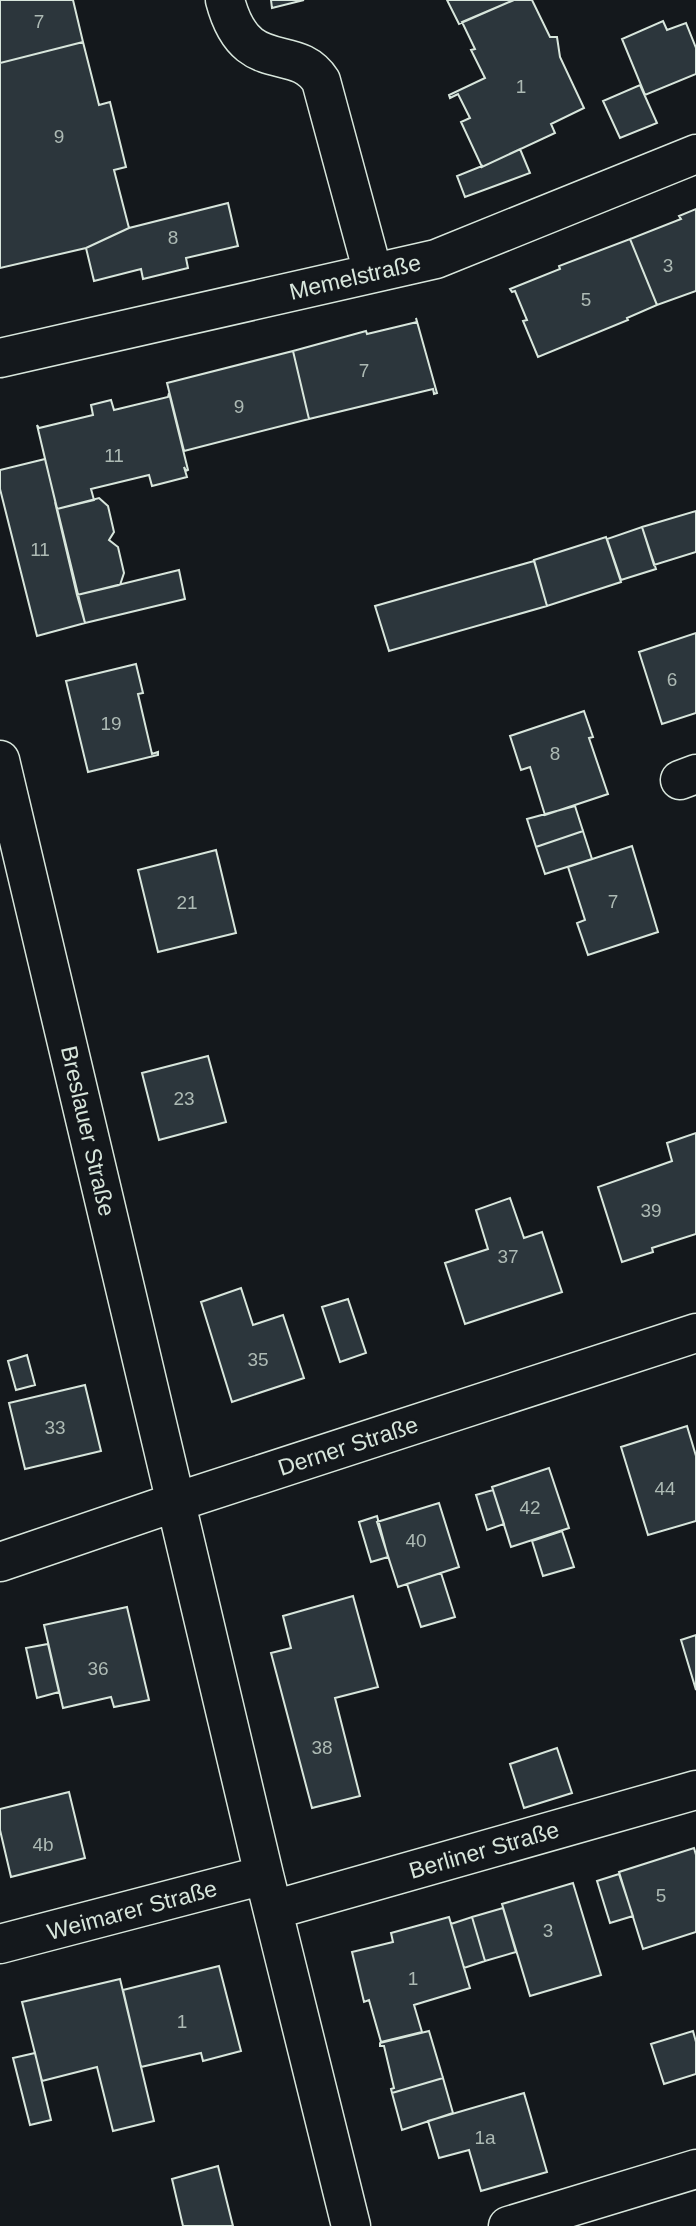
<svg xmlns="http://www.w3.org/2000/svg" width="696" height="2226" font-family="Arial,sans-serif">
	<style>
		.building { fill: #2c363c; stroke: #d8e6dc; stroke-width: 2 }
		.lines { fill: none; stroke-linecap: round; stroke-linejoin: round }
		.minor-casing { stroke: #d8e6dc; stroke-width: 41 }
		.minor { stroke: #14181c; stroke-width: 38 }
		.labels { text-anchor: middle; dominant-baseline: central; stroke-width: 5; stroke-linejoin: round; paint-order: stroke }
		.number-label { font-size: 19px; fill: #adbab4 }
		.street-label { font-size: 23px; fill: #d8e6dc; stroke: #14181c }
	</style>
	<rect width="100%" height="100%" fill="#14181c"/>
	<path class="building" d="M0,0H73L83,42L0,63Z
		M271,0H304L272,8Z
		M447,0H514L459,24Z
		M514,0H532L550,37H557L560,57L584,108L551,124L555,133L482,167L461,122L470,118L458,94L450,98L449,95L485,78L471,50L475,49L462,22Z
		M663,21L667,30L686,23L696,48V74L645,95L622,39Z
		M83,42L99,105L110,102L126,167L114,170L129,228L86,248L0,268V63Z
		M640,85L657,123L620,138L603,101Z
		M520,149L530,173L465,197L457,176L482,166V167Z
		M228,203L238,246L186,258L188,268L143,279L141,269L94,281L86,248L129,228Z
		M696,209V291L657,305L630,239L681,219L679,216Z
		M630,239L657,305L627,318L628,320L538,357L523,321L527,320L515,291L512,292L510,289L560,269L559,266Z
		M416,318L437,393L434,394L433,389L309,419L293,351L366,331L367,334L417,322Z
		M293,351L309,419L184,451L167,383Z
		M169,393L188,470L186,471L184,467L187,477L152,486L149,475L91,489L94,500L57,509L37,425L39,428L93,415L91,405L111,400L114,410L168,397Z
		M45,459L85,623L37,636L0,489V470Z
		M99,498L108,506L114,532L109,540L118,547L124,573L120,585L77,595L55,502L57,509Z
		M696,511V552L654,565L642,527Z
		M642,527L656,569L621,580L607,539Z
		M606,537L621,582L547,606L534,560Z
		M534,561L547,606L389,651L375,606Z
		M179,570L185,599L85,623L77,595Z
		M696,633V713L662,724L639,652Z
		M136,664L143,693L138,694L152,754L158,752V755L88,772L66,681Z
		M584,711L593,737L589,738L608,794L545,815L530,767L521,770L510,736Z
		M575,806L583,831L536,847L527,819Z
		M583,831L592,859L545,874L536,847Z
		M632,846L658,932L588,955L577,923L585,920L568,867Z
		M216,850L236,933L158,952L138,870Z
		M208,1056L226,1122L159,1140L142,1073Z
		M696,1133V1234L652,1248L653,1252L622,1262L598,1187L672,1161L667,1143Z
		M510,1198L524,1238L542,1232L562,1292L465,1324L445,1263L488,1249L476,1210Z
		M241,1288L253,1325L283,1315L304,1378L232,1402L201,1302Z
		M348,1299L366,1353L340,1362L322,1307Z
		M27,1355L35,1385L16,1390L8,1361Z
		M85,1385L101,1451L25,1469L9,1403Z
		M687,1426L696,1456V1521L648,1535L621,1447Z
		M549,1468L569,1528L511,1547L492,1487Z
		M493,1490L504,1524L487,1530L476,1495Z
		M439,1503L459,1567L398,1587L377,1522Z
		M377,1516L388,1557L371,1562L359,1522Z
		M562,1531L574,1567L543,1576L532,1541Z
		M441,1573L455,1617L421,1627L407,1584Z
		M353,1596L378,1687L335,1698L360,1796L312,1808L271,1653L291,1648L283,1616Z
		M127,1607L149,1700L114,1707L111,1697L63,1708L44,1625Z
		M696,1635V1690L681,1640Z
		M48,1644L59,1692L37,1698L26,1648Z
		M557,1748L572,1793L524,1808L510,1764Z
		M69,1792L85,1858L11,1877L0,1830V1809Z
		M694,1848L696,1855V1932L643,1949L619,1872Z
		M619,1874L633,1916L610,1923L597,1881Z
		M573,1883L601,1975L530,1996L502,1904Z
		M503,1908L516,1952L485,1961L472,1917Z
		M449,1917L470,1988L414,2005L422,2032L381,2042L369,2000L364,2002L352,1952L393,1942L391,1933Z
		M472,1917L485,1961L464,1968L451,1924Z
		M219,1966L241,2051L203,2061L201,2053L141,2067L123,1990Z
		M120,1979L154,2121L113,2131L97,2067L42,2081L22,2002Z
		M429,2031L443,2078L392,2093L391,2089L394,2088L384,2046H380V2043Z
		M693,2031L696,2042V2074L664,2084L651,2044Z
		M35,2053L51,2120L30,2125L13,2058Z
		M443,2078L453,2113L402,2130L392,2093Z
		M524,2093L547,2172L481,2191L469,2150L439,2158L428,2121Z
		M218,2166L233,2226H183L172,2179Z"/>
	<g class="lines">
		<defs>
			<path id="minor" d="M225,0C246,80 295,40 321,81L373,273
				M0,358L436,259L696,154
				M0,760L264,1875L351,2226
				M680,780L696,774
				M0,1562L176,1502L696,1333
				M273,1910L696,1790
				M0,1944L264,1875
				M508,2226L696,2169"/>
		</defs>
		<use href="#minor" class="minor-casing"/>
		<use href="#minor" class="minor"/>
	</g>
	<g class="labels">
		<g class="number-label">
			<text x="39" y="21">7</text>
			<text x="521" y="86">1</text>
			<text x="59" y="136">9</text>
			<text x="173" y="237">8</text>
			<text x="668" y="265">3</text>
			<text x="586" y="299">5</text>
			<text x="364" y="370">7</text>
			<text x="239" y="406">9</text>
			<text x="114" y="455">11</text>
			<text x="40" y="549">11</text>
			<text x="672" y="679">6</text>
			<text x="111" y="723">19</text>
			<text x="555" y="753">8</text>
			<text x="613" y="901">7</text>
			<text x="187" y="902">21</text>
			<text x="184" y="1098">23</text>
			<text x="651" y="1210">39</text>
			<text x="508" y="1256">37</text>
			<text x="258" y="1359">35</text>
			<text x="55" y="1427">33</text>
			<text x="665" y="1488">44</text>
			<text x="530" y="1507">42</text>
			<text x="416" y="1540">40</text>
			<text x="98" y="1668">36</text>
			<text x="322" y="1747">38</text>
			<text x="43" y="1844">4b</text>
			<text x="661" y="1895">5</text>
			<text x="548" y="1930">3</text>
			<text x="413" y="1978">1</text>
			<text x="182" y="2021">1</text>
			<text x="485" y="2137">1a</text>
		</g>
		<g class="street-label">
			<text transform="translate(355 277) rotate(-13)">Memelstraße</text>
			<text transform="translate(88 1131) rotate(77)">Breslauer Straße</text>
			<text transform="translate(348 1446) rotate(-18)">Derner Straße</text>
			<text transform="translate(484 1850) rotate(-16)">Berliner Straße</text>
			<text transform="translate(132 1910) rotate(-15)">Weimarer Straße</text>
		</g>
	</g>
</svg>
